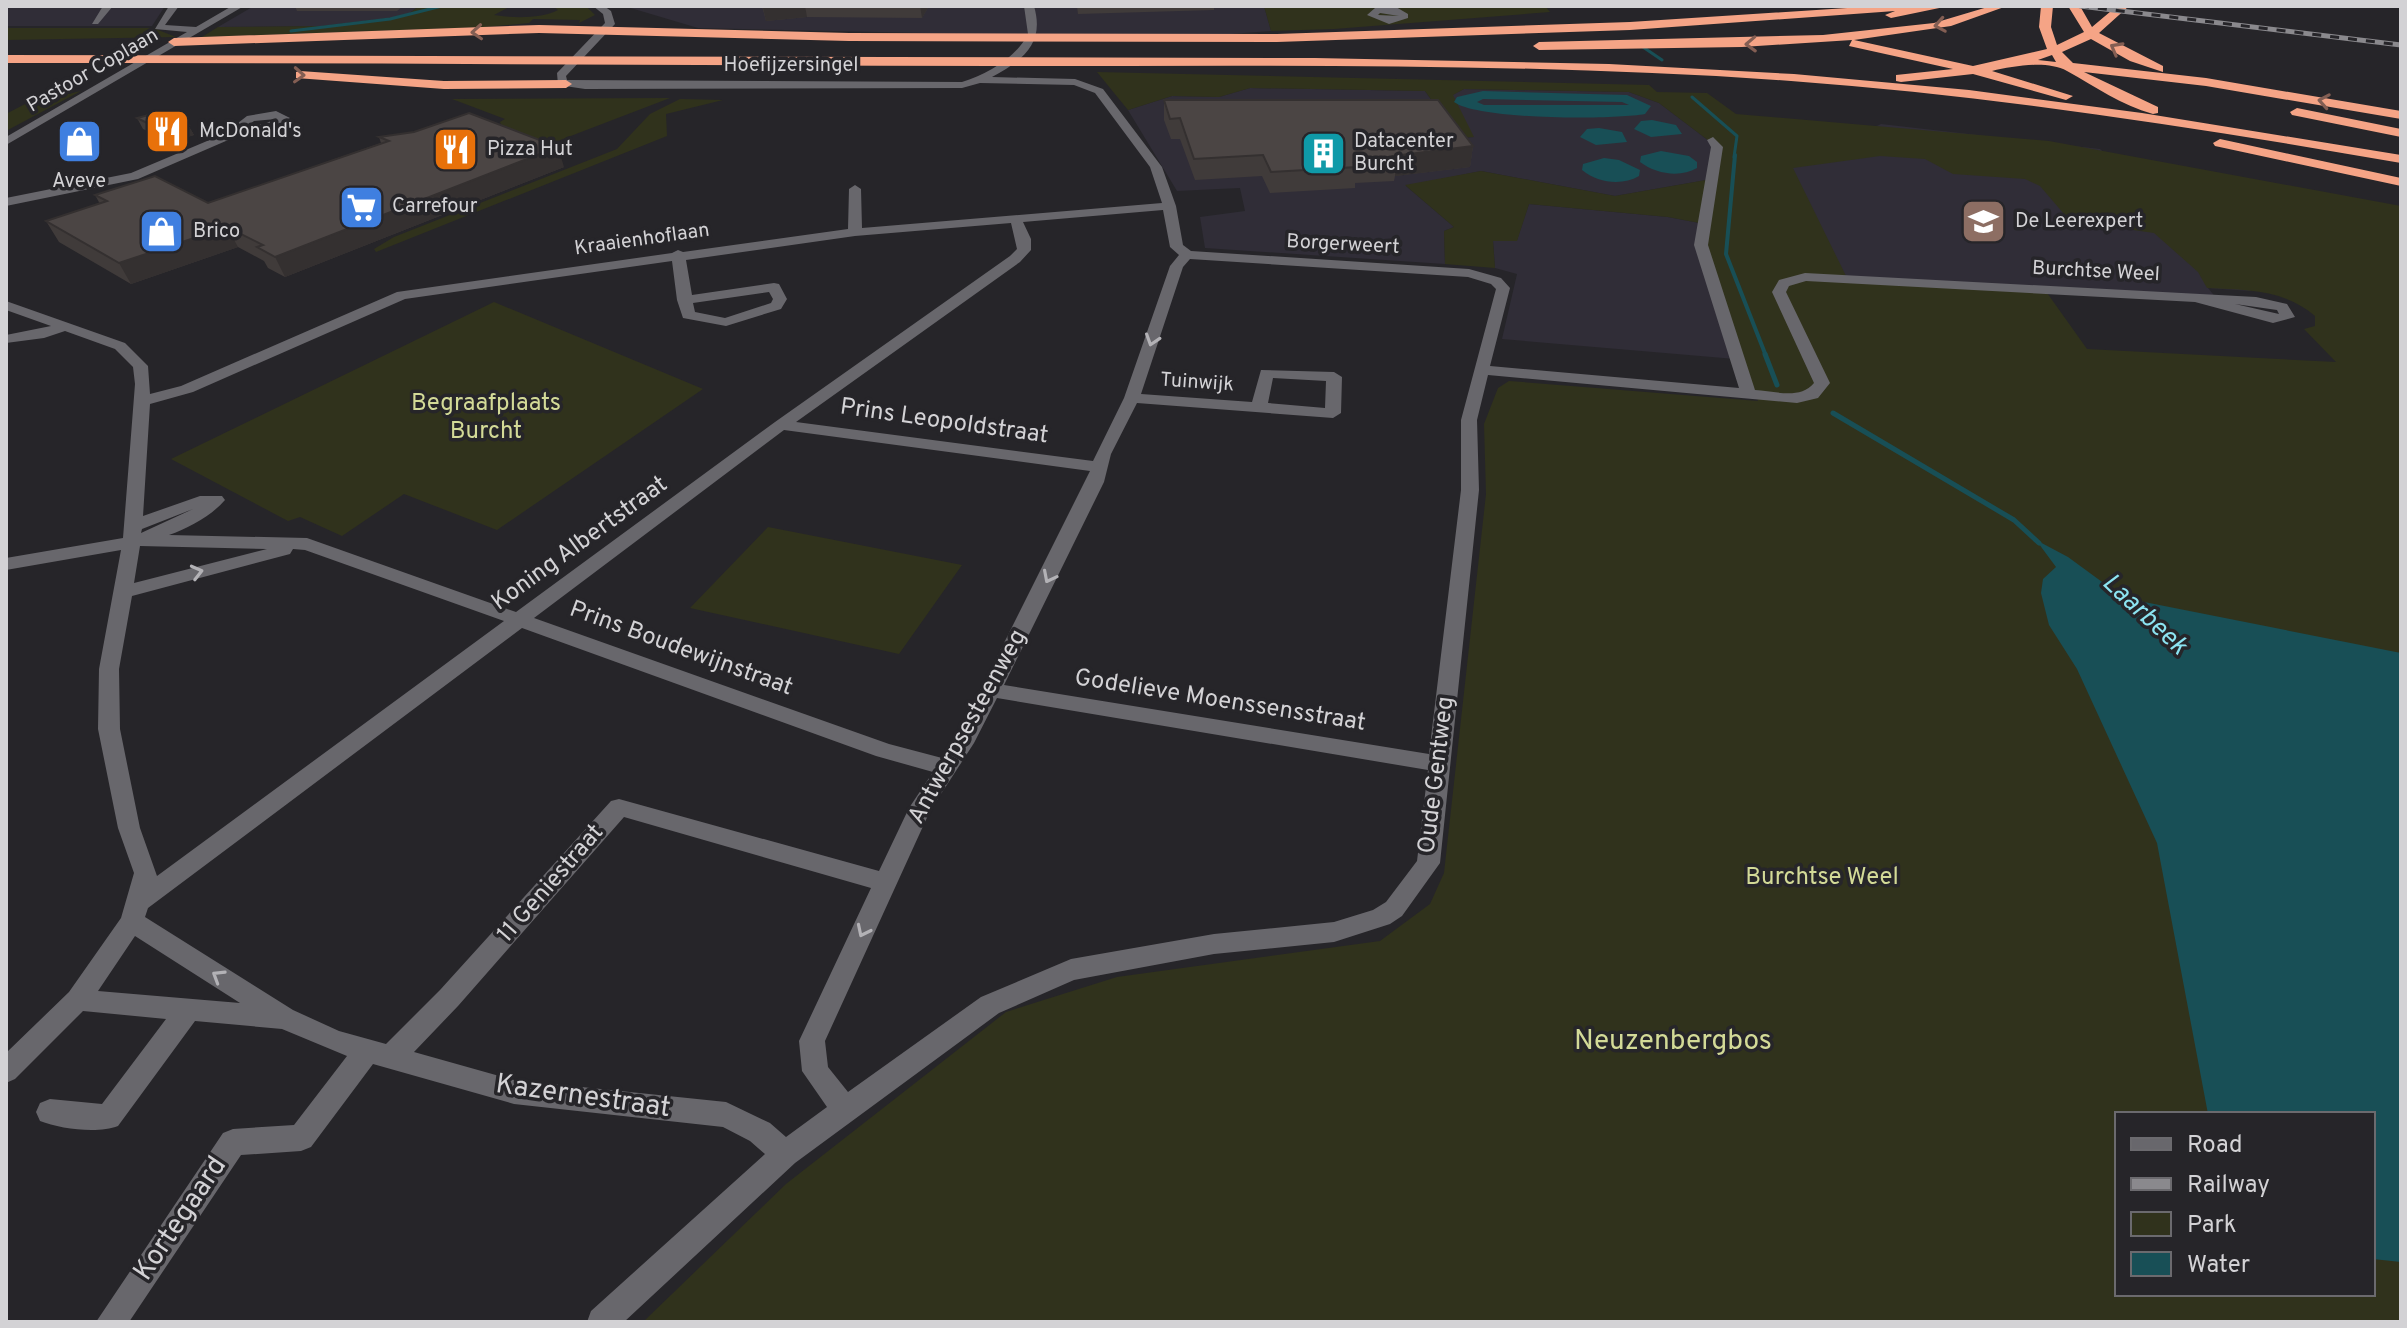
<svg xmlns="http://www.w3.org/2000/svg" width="2407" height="1328" font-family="Overpass,sans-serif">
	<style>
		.built { fill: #302d37 }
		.green { fill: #30321c; fill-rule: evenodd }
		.water { fill: #184f56; fill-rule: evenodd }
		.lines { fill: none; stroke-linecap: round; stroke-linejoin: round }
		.stream-far2 { stroke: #184f56; stroke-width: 3 }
		.stream-far1 { stroke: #184f56; stroke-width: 4 }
		.stream { stroke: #184f56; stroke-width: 5 }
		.minor { fill: #68676c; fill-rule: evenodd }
		.highway { fill: #f5a486; fill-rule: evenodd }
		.rail-casing { stroke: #8a898d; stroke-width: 5 }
		.rail { stroke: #262529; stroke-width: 3; stroke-dasharray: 9; stroke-linecap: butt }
		.wall { fill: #403b3a }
		.shaded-wall { fill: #343030 }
		.building { fill: #4b4544; stroke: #343030; stroke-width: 2 }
		.oneway { stroke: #835e53 }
		.oneway2 { stroke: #b3b2b6 }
		.labels { text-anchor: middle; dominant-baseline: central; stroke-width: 7; stroke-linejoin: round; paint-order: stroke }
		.far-street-label { font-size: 20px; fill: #d3d2d5; stroke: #262529 }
		.far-poi-label { font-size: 20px; fill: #d3d2d5; stroke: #262529; text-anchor: start }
		.park-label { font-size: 24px; fill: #d3da97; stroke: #262529 }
		.street-label { font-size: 24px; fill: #d3d2d5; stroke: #262529 }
		.water-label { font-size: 26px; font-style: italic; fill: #8ce4f2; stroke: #262529 }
		.near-park-label { font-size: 28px; fill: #d3da97; stroke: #262529 }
		.near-street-label { font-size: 28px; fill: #d3d2d5; stroke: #262529 }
	</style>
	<rect width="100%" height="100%" fill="#262529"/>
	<path class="built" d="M6,6H165L152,26H6Z
		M254,6H419L406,16L322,26L218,27Z
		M624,6H1264L1271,31L1190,37L1058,36L698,28Z
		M1250,88L1425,91L1459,138L1473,137L1452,95L1464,89L1629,92L1659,103L1717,147L1712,179L1615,196L1481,171L1406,186L1454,227L1444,231L1445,264L1205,248L1200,217L1245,211L1240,188L1177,191L1128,110L1172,96L1219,97Z
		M1881,124L2100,149L2251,291L2208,288L2217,299L1805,277L1761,183Z
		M1529,204L1668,217L1710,225L1707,246L1747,360L1502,339L1517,274L1495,268L1493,241L1517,240Z"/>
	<path class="green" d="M419,6H511L494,15C510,18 543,19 558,10L553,6H586L595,15L579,23L580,20L533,19L529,23L485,27L202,37L218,27L322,26L406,16Z
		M1264,6H1545L1550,12L1334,29L1271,31Z
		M6,28H153L176,37L6,40Z
		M1097,72L1649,85L1657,92L1707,93L1736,114L2049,141L2401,206V1322H643L786,1184L1006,1012L1117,977L1380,941L1430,904L1444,873L1486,494L1484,424L1498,388L1509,381L1758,401L1707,246L1710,225L1668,217L1529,204L1517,241H1493L1495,268L1445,264L1444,231L1454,227L1405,185L1481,171L1615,196L1712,179L1717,147L1659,103L1629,92L1464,89L1453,95L1474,137L1459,138L1425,91L1250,88L1219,97L1172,96L1128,110ZM1880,156L1925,159L1953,174L2025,179L2040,186L2070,221L2154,233L2198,272L2207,288C2246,290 2284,289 2315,316V326L2304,329L2336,362L2087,349L2045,290L1848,280L1793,168ZM2117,1114H2373V1294H2117Z
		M81,91L6,131V114L27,103Z
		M670,98L555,142L543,144L504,133L500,122L505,119L452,99Z
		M680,99L723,100L666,114L667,136L376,252L374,249L394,237L617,149L650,114Z
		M494,302L703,389L497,530L404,494L342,536L300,517L288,521L171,459Z
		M768,527L962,565L899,654L690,608Z"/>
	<path class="water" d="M1483,91L1627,95L1651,106L1645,114C1611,120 1479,120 1454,102L1457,97ZM1483,99L1622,102L1629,105H1484L1477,102Z
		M1652,120L1676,125L1682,134L1651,137L1634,129L1641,121Z
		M1599,128L1622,132L1627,142L1596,145L1580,137L1587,129Z
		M1661,151L1689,156L1697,162V168C1680,178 1656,174 1640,162L1641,156Z
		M1604,158L1619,160L1640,170L1639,176C1622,186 1598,183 1582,170L1583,164Z
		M2036,540L2068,557L2124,598L2401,653V1262L2373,1259V1114H2208L2157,843L2077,669L2049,625L2041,593L2043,579L2056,567Z"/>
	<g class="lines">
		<path class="stream-far2" d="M291,31L390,19L442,6
			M1640,45L1662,60
			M1692,97L1737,136L1734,157"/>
		<path class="stream-far1" d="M1735,155L1726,254L1766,356"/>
		<path class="stream" d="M1765,354L1777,385
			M1833,413L2014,520L2039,543"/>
		<path class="minor" d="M103,6H113L98,24H92Z
			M169,6H179L165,25L196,27L232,6H244L6,145V137L187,32L155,29Z
			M593,6H604L611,11L615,24L566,76L567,80L962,82C987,74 1016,58 1028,34L1024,6H1034C1045,44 1023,60 992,77L1075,79L1103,89L1162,167L1176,206L1183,245L1191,251L1469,269L1501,278L1510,288L1490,366L1739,388L1694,245L1711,147L1707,140L1713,137L1723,147L1708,245L1755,390C1775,391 1800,400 1814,383L1772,292L1779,280L1805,273L2256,297L2287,304L2295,317L2273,323L2195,302L1806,281L1789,286L1786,292L1830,383L1818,398L1797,403L1488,375L1477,420L1479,490L1440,863L1402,916L1390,924L1334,942L1214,954L1074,980L999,1013L795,1163L624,1322H587L591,1311L765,1154L750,1141L723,1127L514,1104L373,1064L311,1147L301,1151L241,1155L129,1322H96L223,1133L233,1129L294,1125L347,1056L282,1029L195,1021L118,1126C98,1134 60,1129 40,1121L36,1112L40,1103L50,1099L102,1104L166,1019L83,1011L15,1079L6,1083V1053L69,992L121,918L134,873L118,828L98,729L99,669L121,550L6,570V558L123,538L135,384L133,367L115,349L65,331L44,338L6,343V335L51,326L6,310V301L125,343L148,366L150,394L181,386L397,292L672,253L678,250L683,252L848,229L849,189L855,185L861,189L862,228L1162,203L1150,167L1095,93L1074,85L980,83L962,88L585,89L558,85L557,73L605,23L603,14ZM1163,210L1170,247L1179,255L1170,266L1124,398L1093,461L796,422L1020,262L1031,250V239L1023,222ZM1011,223L1017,249L1010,256L775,422L516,612L307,538L169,535C189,528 211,516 225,500L222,496H200L143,516L150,404L193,392L405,299L672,261L677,300L683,318L726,326L781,309L787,299L779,284L774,283L692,295L686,260L855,236ZM1190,259L1468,277L1491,284L1496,289L1461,420V490L1429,754L1004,685L1104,482L1111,454L1137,403L1333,418L1341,413L1342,377L1334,372L1261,370L1252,402L1141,394L1183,267ZM769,292L773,299L771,303L725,318L695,312L693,303ZM2235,304L2277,310L2279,314ZM1273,378L1326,381L1325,408L1268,403ZM784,430L1090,471L958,735L942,758L889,744L534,618ZM193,509L141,533L142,529ZM140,546L267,549L134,583ZM293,549L305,550L504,621L157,876L140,828L120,729L119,669L132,596L290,554ZM522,628L876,756L933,772L909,808L879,871L619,799L611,801L440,990L386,1044L339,1031L293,1010L145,917L148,908ZM997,698L1428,770L1417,861L1386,902L1373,910L1334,922L1214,934L1071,959L981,997L848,1092L828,1067L825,1041L930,811L974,743ZM624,817L871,888L799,1041L802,1071L827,1107L786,1137L770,1123L726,1102L514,1080L414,1052L458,1006ZM135,936L240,1003L98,991Z
			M1396,7L1408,14V18L1389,24L1367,15L1375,8ZM1380,13L1399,16L1378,15Z
			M276,111L290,118L279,127L249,131L138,179L6,206V198L131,173L238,128V123L247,116ZM276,119L264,124H250L254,121Z"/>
		<path class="highway" d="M1878,6H1949L1891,18L1885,15L1895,11L1630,30L1277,42L849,41L539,33L174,46L168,42L174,38L539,25L849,33L1277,34L1630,22Z
			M1991,6H2007L1951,26L1854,40L1973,66L2047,49L2039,27L2041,6H2053L2051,27L2057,45L2084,32L2068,6H2080L2092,27L2117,6H2129L2099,33L2163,66V72L2130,61L2091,39L2062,52L2073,63L2206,78L2401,111V119L2206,86L2084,72L2158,107V113L2153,114C2121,105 2096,87 2067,71C2047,60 2014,66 1992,71L2073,96L2066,100L1973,74L1901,82L1896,81V75L1953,69L1849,46L1852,40L1742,47L1539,50L1533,46L1539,42L1823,35L1934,23ZM2052,55L2056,62L2038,60Z
			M6,55L1315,58L1609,64L1794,74L1969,90L2142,113L2401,155V163C2199,128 1996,96 1791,81C1527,62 1261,66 995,66C666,65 336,63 6,63Z
			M300,71L444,81L566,80L572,84L566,88L444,89L296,78V72Z
			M2297,108L2401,129V137L2292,115L2290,112Z
			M2220,139L2401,178V186L2215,146L2213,143Z"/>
		<defs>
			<path id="rail" d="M2080,6L2401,45"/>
		</defs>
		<use href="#rail" class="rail-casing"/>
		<use href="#rail" class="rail"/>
	</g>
	<path class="wall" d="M295,6H403L397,11H297Z
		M762,6H929L922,18L807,17L766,21Z
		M1077,6H1214V10L1078,14Z
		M1164,100L1473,146L1470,167L1395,176L1394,181L1355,183V188L1270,193L1262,176L1195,180L1180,139H1171L1164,120Z
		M137,118L188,125L194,135L171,142L143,129Z
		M379,137L564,167L285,277L268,268L264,261L238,247L131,284L59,242L46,221L100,204L95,195L208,203L381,143Z"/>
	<path class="shaded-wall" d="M779,6H805L807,17L766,21L763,8Z
		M920,6H929L922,18Z
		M188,125L194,135L171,142L165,132Z
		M1473,146L1470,167L1395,176L1396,160L1393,156Z
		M558,147L564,167L285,277L275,257Z
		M227,227L238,247L131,284L119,263Z"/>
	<path class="building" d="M1164,100H1438L1473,146L1393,156L1396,160L1354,163L1357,167L1271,172L1263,155L1194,159L1180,118L1170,119Z
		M160,112L188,125L165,132L137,118Z
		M469,113L558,147L275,257L257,247L263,245L227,227L119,263L46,221L107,201L95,195L155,176L208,203L389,141L379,137L414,132Z"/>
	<defs><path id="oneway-chevron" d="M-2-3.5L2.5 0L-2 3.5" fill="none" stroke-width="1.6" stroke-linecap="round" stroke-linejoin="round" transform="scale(2)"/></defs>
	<g class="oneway">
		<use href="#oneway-chevron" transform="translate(1940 25) rotate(170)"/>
		<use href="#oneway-chevron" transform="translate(477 32) rotate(176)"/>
		<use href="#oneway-chevron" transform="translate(1751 44) rotate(178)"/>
		<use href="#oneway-chevron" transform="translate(2116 48) rotate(-151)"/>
		<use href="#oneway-chevron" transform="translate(299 75) rotate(3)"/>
		<use href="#oneway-chevron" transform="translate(2324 101) rotate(-170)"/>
	</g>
	<g class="oneway2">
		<use href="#oneway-chevron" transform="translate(1152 340) rotate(108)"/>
		<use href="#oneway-chevron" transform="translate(197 572) rotate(-14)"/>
		<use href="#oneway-chevron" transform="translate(1049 577) rotate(117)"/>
		<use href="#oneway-chevron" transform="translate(863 931) rotate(116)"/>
		<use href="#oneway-chevron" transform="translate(218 976) rotate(-148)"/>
	</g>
	<defs>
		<symbol id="restaurant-square" viewBox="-11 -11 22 22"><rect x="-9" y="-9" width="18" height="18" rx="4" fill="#e8710a" stroke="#262529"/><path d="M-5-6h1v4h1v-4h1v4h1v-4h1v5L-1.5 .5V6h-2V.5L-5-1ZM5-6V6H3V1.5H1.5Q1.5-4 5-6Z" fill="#fff"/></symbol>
		<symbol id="shop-square" viewBox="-11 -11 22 22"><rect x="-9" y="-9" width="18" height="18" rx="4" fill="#3f7fe0" stroke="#262529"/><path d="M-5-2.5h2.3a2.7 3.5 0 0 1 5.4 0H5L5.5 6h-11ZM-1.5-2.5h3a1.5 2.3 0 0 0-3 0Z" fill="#fff"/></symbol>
		<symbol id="building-square" viewBox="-11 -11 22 22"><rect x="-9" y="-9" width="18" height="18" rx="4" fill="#0f9aa8" stroke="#262529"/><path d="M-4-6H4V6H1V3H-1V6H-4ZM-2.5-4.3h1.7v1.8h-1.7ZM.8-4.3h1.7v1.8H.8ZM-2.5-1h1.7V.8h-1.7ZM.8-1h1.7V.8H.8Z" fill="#fff"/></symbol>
		<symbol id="supermarket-square" viewBox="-11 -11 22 22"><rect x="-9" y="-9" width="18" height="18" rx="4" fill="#3f7fe0" stroke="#262529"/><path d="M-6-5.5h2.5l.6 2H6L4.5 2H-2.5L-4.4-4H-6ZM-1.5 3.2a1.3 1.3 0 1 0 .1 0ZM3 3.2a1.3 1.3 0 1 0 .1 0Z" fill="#fff"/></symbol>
		<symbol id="school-square" viewBox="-11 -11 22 22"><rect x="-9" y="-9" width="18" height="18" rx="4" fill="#8d6e63" stroke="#262529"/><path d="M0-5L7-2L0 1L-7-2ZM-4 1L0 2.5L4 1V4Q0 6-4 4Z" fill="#fff"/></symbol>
	</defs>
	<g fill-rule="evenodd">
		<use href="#restaurant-square" x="142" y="106" width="51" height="51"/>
		<use href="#shop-square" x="54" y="116" width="51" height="51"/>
		<use href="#restaurant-square" x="430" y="124" width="51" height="51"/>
		<use href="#building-square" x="1298" y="128" width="51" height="51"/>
		<use href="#supermarket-square" x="336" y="182" width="51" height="51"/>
		<use href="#school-square" x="1958" y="196" width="51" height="51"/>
		<use href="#shop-square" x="136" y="206" width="51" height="51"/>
	</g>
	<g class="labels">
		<g class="far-street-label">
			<text x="791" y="66">Hoefijzersingel</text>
			<text transform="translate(93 71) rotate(-30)">Pastoor Coplaan</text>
			<text transform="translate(642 240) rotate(-8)">Kraaienhoflaan</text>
			<text transform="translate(1343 245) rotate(3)">Borgerweert</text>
			<text transform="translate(2096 272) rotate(3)">Burchtse Weel</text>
			<text transform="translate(1197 383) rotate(4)">Tuinwijk</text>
		</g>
		<g class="far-poi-label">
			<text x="199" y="132">McDonald's</text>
			<text x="1354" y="142">Datacenter<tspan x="1354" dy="23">Burcht</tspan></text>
			<text x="487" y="150">Pizza Hut</text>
			<text x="79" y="182" text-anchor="middle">Aveve</text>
			<text x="392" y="207">Carrefour</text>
			<text x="2015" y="222">De Leerexpert</text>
			<text x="193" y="232">Brico</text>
		</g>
		<g class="park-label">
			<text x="486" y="404">Begraafplaats<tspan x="486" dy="28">Burcht</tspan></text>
			<text x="1822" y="878">Burchtse Weel</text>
		</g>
		<g class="street-label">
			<text transform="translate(944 422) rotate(8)">Prins Leopoldstraat</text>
			<text transform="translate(580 544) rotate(-36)">Koning Albertstraat</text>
			<text transform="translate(681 649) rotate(20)">Prins Boudewijnstraat</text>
			<text transform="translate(1220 701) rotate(9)">Godelieve Moenssensstraat</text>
			<text transform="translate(968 727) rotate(-61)">Antwerpsesteenweg</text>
			<text transform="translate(1437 775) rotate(-83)">Oude Gentweg</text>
			<text transform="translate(551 884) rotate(-49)">11 Geniestraat</text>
		</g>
		<g class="water-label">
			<text transform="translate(2144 615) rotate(43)">Laarbeek</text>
		</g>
		<g class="near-park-label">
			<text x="1673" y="1042">Neuzenbergbos</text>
		</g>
		<g class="near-street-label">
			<text transform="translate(583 1097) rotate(8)">Kazernestraat</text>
			<text transform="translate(181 1219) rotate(-56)">Kortegaard</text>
		</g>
	</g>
	<rect width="2407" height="1328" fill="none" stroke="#d3d2d5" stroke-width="16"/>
	<rect x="2115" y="1112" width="260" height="184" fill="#262529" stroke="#6b6a6e" stroke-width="2"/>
	<rect x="2131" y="1138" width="40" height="12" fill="#68676c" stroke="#6b6a6e" stroke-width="2"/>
	<text x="2187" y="1152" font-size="24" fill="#d3d2d5">Road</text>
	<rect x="2131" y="1178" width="40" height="12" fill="#8a898d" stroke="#6b6a6e" stroke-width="2"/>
	<text x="2187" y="1192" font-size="24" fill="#d3d2d5">Railway</text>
	<rect x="2131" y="1212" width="40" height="24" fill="#30321c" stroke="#6b6a6e" stroke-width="2"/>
	<text x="2187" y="1232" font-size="24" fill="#d3d2d5">Park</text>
	<rect x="2131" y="1252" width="40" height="24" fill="#184f56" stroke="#6b6a6e" stroke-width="2"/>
	<text x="2187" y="1272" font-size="24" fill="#d3d2d5">Water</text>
</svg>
